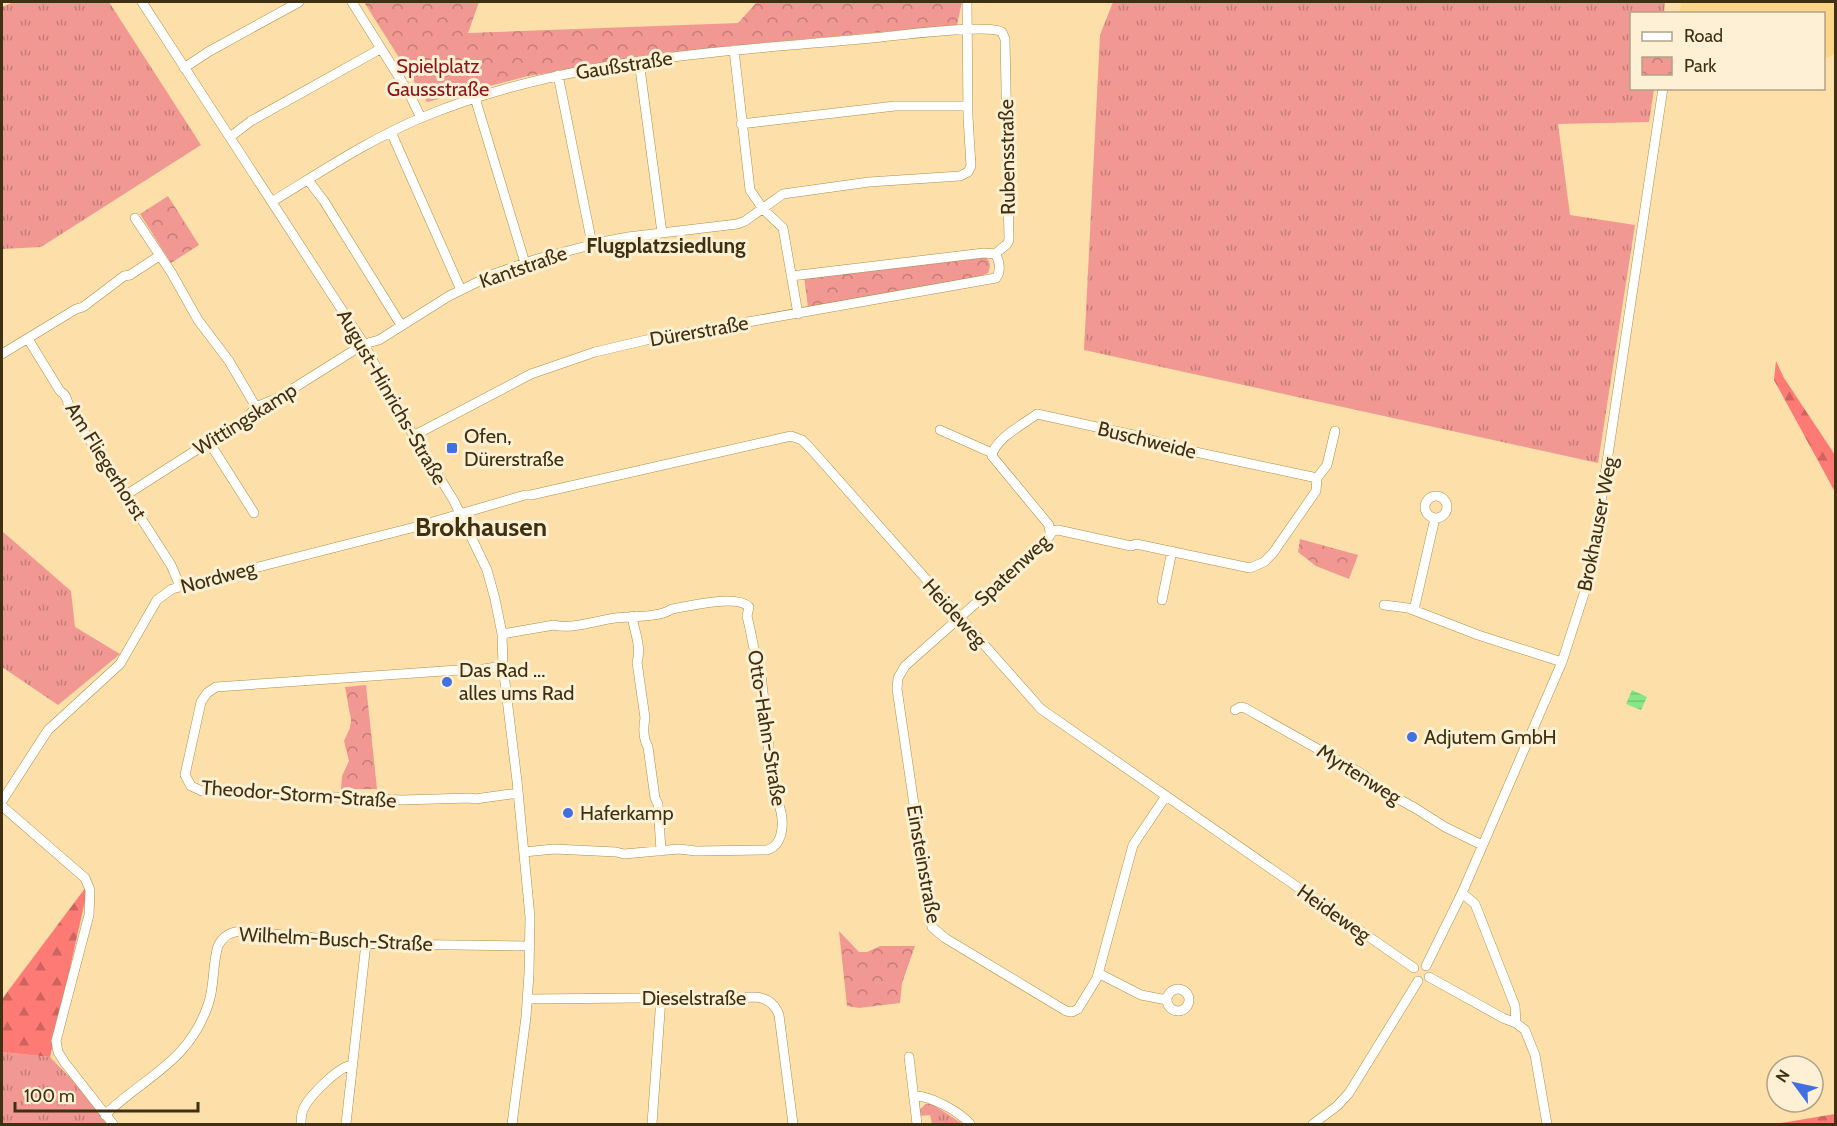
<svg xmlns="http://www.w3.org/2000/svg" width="1837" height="1126" font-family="Cabin,sans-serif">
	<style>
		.built { fill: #fdd586 }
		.grass { fill: url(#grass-tufts) }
		.forest { fill: url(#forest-firs) }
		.park { fill: url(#park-crowns) }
		.water { fill: url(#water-rules) }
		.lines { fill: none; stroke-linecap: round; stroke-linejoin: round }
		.minor-casing { stroke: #af8e48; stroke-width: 10 }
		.minor { stroke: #fff; stroke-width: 9 }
		.poi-dot { fill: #4070e1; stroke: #fef0d4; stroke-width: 2 }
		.labels { text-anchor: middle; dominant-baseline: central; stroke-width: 6; stroke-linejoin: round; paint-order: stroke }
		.street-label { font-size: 20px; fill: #3e3013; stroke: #fef0d4 }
		.park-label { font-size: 20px; fill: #8c141d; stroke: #fef0d4 }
		.poi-label { font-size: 20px; fill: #3e3013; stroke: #fef0d4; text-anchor: start }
		.neighbourhood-label { font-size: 21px; font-weight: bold; fill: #3e3013; stroke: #fef0d4 }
		.district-label { font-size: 26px; font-weight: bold; fill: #3e3013; stroke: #fef0d4 }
	</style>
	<defs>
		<pattern id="grass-tufts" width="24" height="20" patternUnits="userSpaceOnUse" patternTransform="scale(1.5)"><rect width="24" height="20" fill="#f29892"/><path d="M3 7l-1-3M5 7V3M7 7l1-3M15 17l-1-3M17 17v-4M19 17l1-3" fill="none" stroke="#c57c76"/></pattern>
		<pattern id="forest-firs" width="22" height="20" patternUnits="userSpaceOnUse" patternTransform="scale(1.5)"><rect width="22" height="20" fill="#fd7a75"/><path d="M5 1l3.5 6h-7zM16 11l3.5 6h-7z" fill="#ce645f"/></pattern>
		<pattern id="park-crowns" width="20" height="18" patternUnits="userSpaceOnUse" patternTransform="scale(1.5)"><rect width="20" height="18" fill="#f29892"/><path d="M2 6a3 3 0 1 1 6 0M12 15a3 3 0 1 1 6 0" fill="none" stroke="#c57c76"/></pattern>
		<pattern id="water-rules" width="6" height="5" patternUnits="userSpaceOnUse" patternTransform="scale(1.5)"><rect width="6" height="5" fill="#86e786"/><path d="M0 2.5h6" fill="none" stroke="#75c673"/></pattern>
	</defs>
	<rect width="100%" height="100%" fill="#fde0a9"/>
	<path class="built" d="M1681,2H1835V54L1824,59V14L1680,13Z"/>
	<path class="grass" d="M14,2H109L201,145L41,247L2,249V7Z
		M1113,2H1665L1664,13L1632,14V88L1654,89L1649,122L1558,124L1570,215L1635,225L1598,463L1084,350L1100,35Z
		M2,531L71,591L75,627L120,654L58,705L2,667Z
		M2,1052L50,1057L115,1124H2Z
		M926,1104H932L963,1124H932L930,1115L920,1116V1109Z"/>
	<path class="forest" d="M1776,361L1784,378L1835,455V492L1774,380Z
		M89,883L50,1057L2,1052V999Z
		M1835,1114V1124H1782L1781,1123Z"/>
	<path class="park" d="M364,2H479L468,33L738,23L757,2H962L957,25L729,46L528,76L427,102Z
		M168,196L199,245L171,263L140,214Z
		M984,256C991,261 991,265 988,273L978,277L808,307L804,276Z
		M1300,539L1358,555L1349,579L1316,566L1298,552Z
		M366,685L377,789H341L342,776L349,761L344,741L350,728L351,720L345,687Z
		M839,931L859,952H867L880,946H915L902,983L900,1003L859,1008L847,1006Z"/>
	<path class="water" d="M1632,690L1647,697L1641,710L1626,704Z"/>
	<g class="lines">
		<defs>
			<path id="minor" d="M142,2L364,344L403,418L454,501L487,570L495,599L502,634L503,666L517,781L530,917L529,973L526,1017L512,1124
				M352,2L409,93L421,118
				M734,50L750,190L763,209L783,228L798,314
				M639,61L662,233
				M184,68L208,52L299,2
				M558,75L592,244
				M475,98L525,263
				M741,124L895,106H968
				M391,132L461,290
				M230,137L251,121L380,49
				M308,180L324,201L401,325
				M273,201C321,172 370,139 423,117C565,58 721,52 872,38C895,36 987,23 1002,32L1005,39L1009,240L1007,244L995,254C1000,260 1001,272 996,278L646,340L595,352L531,374L415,435
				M135,218L171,272L198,320L229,361L256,407
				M791,276L984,253L995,254
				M28,339L60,391C66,395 66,397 68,403C72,413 100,459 108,463L110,470L171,565L180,586
				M2,354L76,309L83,307L124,276L130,275L159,256
				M940,430L992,453
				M209,442L254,513
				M126,495L229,429L242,424L256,407L278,398L364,344L379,340L449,296L494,274L537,259L602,242L628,237L737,224L745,221L783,194L869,182L960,176L968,172L971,166L968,117L967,2
				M1425 507a11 11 0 1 1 22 0a11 11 0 1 1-22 0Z
				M1050,533L1049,525L992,456C994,439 1024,424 1037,414L1133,435L1166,444L1172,447L1317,478
				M1162,600L1172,551
				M1384,605L1408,608L1478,635L1562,662
				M1414,610L1435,518
				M632,616C634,631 642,647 637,662L645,718C643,728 643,738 648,747L655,798L658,804L661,851
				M502,634L554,625C569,630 599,620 615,618C632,616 658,618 672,609C689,606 737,594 749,607L747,616L750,629L757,664L761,675L769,745L768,752L776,799C785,813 786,845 767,850L696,851L679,849L624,854L616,852L554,849L524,852
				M503,666C492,667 467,673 458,670L216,687L207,693L201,702L185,775L191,786L202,791L402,800L470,798L475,799L518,793
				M1235,710L1240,707L1245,708L1364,775L1377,787L1415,808L1445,827L1482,845
				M1166,796L1133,845L1097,978L1078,1009L1072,1012L1066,1011L945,938L932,927L897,689L898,678L905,666L1046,541L1053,531L1058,530L1131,546L1136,544L1250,568L1264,562L1273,553L1316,491L1317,478L1327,465L1335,431
				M2,801L48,730L120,664L157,600L172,589L419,526L525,495H531L791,436L802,440L810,448L1041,709L1414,968
				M2,806L85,878L90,890L89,915L56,1041L58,1052L65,1063L113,1124
				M1462,893L1475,904L1515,1006L1516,1023
				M1426,966L1462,893L1562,662L1590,575L1663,88
				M1098,973L1141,995L1167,1000
				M1429,977L1503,1018L1516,1023L1525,1030L1535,1055L1547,1124
				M1167 1000a11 11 0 1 1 22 0a11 11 0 1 1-22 0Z
				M527,999L755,997C767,998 775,1004 779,1015L793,1124
				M909,1057L917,1124
				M914,1096C930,1095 960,1112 970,1124
				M105,1115C145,1076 188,1063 208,1005C215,986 212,965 218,946C223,936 230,932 241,931L381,944L530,946
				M301,1124C301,1119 301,1115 303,1110C308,1097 338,1067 352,1065
				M346,1124L366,943
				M652,1124L661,998
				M1313,1124L1337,1106L1349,1093L1418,981"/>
		</defs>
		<use href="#minor" class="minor-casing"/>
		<use href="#minor" class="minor"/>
	</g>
	<g class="poi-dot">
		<rect x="446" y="442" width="12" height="12" rx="3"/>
		<circle cx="447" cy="682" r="6"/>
		<circle cx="1412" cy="737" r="6"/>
		<circle cx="568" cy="813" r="6"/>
	</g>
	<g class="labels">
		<g class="street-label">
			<text transform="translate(624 65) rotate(-9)">Gaußstraße</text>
			<text transform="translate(1007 157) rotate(-91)">Rubensstraße</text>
			<text transform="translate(523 267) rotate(-19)">Kantstraße</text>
			<text transform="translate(699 331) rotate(-10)">Dürerstraße</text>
			<text transform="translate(392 397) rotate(60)">August-Hinrichs-Straße</text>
			<text transform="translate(245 419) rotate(-32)">Wittingskamp</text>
			<text transform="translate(1147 440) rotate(14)">Buschweide</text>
			<text transform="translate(106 461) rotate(58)">Am Fliegerhorst</text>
			<text transform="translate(1597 524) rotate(-79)">Brokhauser Weg</text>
			<text transform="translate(1012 570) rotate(-43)">Spatenweg</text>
			<text transform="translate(218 577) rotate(-15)">Nordweg</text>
			<text transform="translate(955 613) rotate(48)">Heideweg</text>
			<text transform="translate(767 728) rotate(81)">Otto-Hahn-Straße</text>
			<text transform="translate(1359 774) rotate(32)">Myrtenweg</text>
			<text transform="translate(299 794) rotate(4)">Theodor-Storm-Straße</text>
			<text transform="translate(924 864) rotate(80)">Einsteinstraße</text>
			<text transform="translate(1334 913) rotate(35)">Heideweg</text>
			<text transform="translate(336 939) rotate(3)">Wilhelm-Busch-Straße</text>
			<text x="694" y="998">Dieselstraße</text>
		</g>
		<g class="park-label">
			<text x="438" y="66">Spielplatz<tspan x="438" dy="23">Gaussstraße</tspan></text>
		</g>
		<g class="poi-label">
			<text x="464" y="436">Ofen,<tspan x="464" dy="23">Dürerstraße</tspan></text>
			<text x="459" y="670">Das Rad ...<tspan x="459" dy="23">alles ums Rad</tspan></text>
			<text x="1424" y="737">Adjutem GmbH</text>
			<text x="580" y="813">Haferkamp</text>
		</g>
		<g class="neighbourhood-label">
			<text x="666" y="245">Flugplatzsiedlung</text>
		</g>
		<g class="district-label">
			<text x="481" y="527">Brokhausen</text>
		</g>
	</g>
	<rect width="1837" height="1126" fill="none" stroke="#3e3013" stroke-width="6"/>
	<rect x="1630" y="12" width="195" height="78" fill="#fef0d4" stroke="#b1a387" stroke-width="1.5"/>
	<rect x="1642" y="32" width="30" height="9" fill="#ffffff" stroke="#b1a387" stroke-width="1.5"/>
	<text x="1684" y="42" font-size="18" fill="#3e3013">Road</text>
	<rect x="1642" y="57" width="30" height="18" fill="url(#park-crowns)" stroke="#b1a387" stroke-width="1.5"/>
	<text x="1684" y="72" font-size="18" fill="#3e3013">Park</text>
	<g transform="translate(1795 1084) rotate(303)"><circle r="28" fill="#fef0d4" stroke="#b1a387" stroke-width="1.5"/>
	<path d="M0-4.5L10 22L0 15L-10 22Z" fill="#4070e1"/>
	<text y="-9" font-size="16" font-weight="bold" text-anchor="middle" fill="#3e3013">N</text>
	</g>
	<path d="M15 1102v9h183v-9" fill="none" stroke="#3e3013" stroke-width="3"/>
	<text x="24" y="1102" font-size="18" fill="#3e3013" stroke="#fef0d4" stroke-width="4.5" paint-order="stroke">100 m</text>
</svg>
